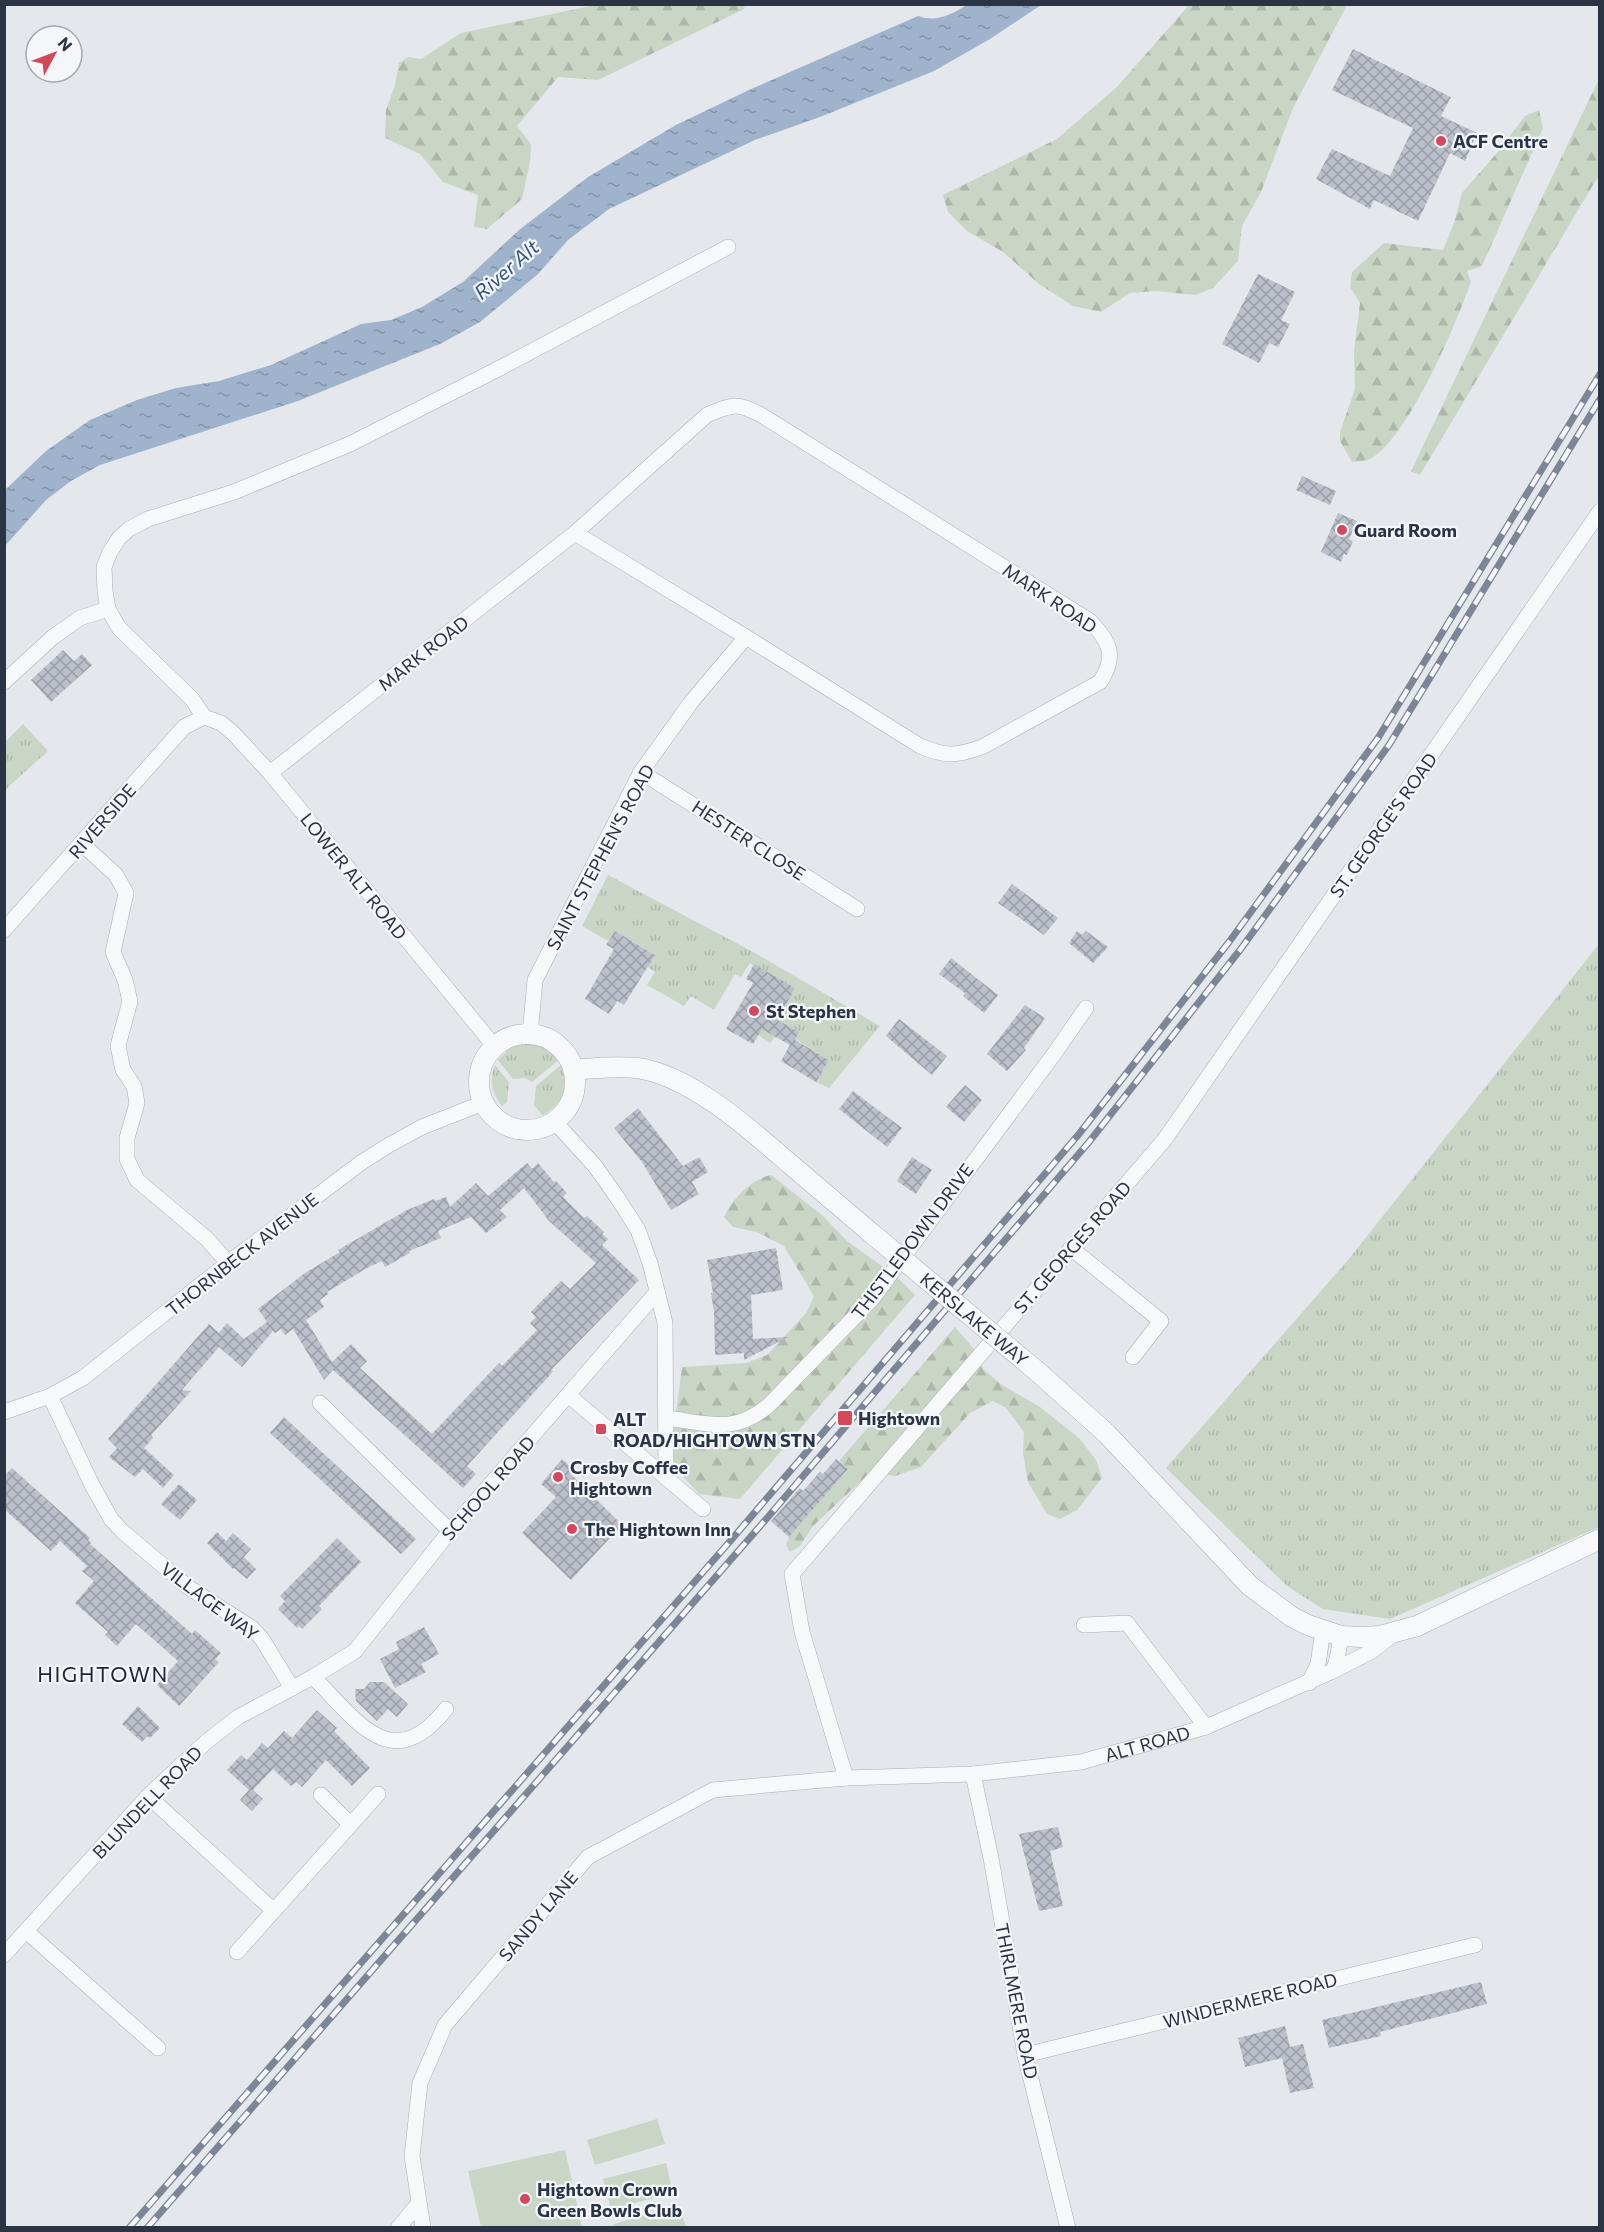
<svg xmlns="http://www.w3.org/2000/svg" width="1604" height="2232" font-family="Commissioner,sans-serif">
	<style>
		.grass { fill: url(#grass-tufts) }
		.forest { fill: url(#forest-firs) }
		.garden { fill: #c9d6c5 }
		.water { fill: url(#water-ripples) }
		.building { fill: url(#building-cross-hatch); fill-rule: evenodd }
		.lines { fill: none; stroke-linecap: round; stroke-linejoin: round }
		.minor-casing { stroke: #a9aeb7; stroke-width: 16 }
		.tertiary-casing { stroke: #a9aeb7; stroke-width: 21 }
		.minor { stroke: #f7f8fa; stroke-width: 15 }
		.tertiary { stroke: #f7f8fa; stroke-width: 20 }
		.rail-casing { stroke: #7d8696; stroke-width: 7 }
		.rail { stroke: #f4f6f9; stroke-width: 4.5; stroke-dasharray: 14; stroke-linecap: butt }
		.tertiary-bridge-casing { stroke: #a9aeb7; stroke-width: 21; stroke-linecap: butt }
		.tertiary-bridge { stroke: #f7f8fa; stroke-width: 20 }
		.poi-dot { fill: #d1495b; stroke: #f4f6f9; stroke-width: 2 }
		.labels { text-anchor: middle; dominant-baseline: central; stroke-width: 4.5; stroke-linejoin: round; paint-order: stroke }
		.poi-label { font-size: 18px; font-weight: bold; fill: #2b3445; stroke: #f4f6f9; text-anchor: start }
		.street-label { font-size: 18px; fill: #2b3445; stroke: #f4f6f9 }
		.water-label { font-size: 20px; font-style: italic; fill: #34527a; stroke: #f4f6f9 }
		.quarter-label { font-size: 21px; letter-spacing: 1.5px; fill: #1d2536; stroke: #f4f6f9 }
	</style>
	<defs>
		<pattern id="grass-tufts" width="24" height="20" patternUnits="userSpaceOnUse" patternTransform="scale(1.5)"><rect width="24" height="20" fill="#c9d6c5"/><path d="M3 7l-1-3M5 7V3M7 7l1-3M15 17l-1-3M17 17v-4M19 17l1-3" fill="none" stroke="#adb8ab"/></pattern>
		<pattern id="forest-firs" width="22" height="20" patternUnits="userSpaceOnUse" patternTransform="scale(1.5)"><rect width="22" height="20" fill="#c9d6c5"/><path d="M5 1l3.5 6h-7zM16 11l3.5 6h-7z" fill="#adb8ab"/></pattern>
		<pattern id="water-ripples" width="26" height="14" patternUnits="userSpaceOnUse" patternTransform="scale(1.5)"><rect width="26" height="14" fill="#9fb4cc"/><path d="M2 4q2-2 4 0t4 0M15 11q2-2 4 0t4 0" fill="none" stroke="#8293a7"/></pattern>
		<pattern id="building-cross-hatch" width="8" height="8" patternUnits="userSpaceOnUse" patternTransform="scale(1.5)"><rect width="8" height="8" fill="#bbc0ca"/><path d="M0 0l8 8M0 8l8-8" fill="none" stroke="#989da6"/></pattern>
	</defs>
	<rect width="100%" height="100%" fill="#e4e7ec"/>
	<path class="grass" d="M23,724L48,751L5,790V742Z
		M608,875L755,953L880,1026L829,1088L816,1082L829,1060L795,1039L799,1032L792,1028L784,1041L775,1037L770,1043L758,1035L779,999L786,1003L795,988L750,963L741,977L735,974L714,1010L691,996L684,1006L647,985L655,972L647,967L654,954L615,931L608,941L582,926Z
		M1599,944V1527L1390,1619L1323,1609L1287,1586L1166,1468L1348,1260Z
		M525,1043L544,1046L560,1059L532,1082L525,1078L513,1079L498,1060L510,1048Z
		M562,1064C571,1084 562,1106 542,1115L534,1105L536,1086Z
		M495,1065L509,1082L507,1102L502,1106C492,1093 489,1080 495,1065Z"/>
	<path class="forest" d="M600,4L745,5L744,9L598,80L558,77L517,126L531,144L530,162L522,199L487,229L474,227L478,195L443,182L420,154L385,138L386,110L395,85L399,63L408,57L421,59L461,33Z
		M1189,5H1347L1293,108L1261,192L1242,226L1238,261L1213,288L1196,295L1155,291L1130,293L1101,312L1073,306L1039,284L1003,252L967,231L948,212L943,195L1057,139L1117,87Z
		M1599,79V175L1420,475L1411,471Z
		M1539,110L1543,128L1482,266L1467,271L1471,282C1456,324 1408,439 1370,459C1365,462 1357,461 1352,462L1340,441V432L1355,389L1354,352L1360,303L1350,287L1352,272L1384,243L1443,250L1454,223L1462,193L1496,154L1525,116Z
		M771,1175L823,1216L847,1241L896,1276L915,1295L740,1499L699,1494L678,1471L672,1456L673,1438L682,1367L746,1363L767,1355L806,1313L814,1296L784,1246L757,1232L733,1227L724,1217C733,1198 750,1180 771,1175Z
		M955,1327L974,1349L983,1369L1002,1385L1040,1407L1080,1439L1096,1460L1102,1478L1077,1510L1060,1519L1047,1514L1028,1482L1023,1453L1024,1432L1006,1408L993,1401L970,1413L921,1467L895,1476L878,1474L861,1481L813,1526L800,1546L790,1552L786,1545L789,1537L848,1469L839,1461Z"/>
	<path class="garden" d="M657,2119L665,2144L595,2165L587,2140Z
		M565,2150L582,2227H481L468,2171Z
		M666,2163L673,2193L611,2209L603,2179Z
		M678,2203L686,2227H613L612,2225Z"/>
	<path class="water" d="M968,4L1041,5L990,39L934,71L820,117L755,140L609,209L568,240L538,274L480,322L440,344L298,401L100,465L71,481L46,500L5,546V490L46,451L90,420L137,400L176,388L219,381L271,365L361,324L391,320L422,307L463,282L519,230L588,177L676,125L749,90L918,16C936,23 953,14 968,4Z"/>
	<path class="building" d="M1353,49L1451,97L1441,116L1477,133L1465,161L1450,153L1418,221L1374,200L1370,209L1316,179L1332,149L1390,176L1413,128L1332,90Z
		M1258,274L1295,292L1281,320L1290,324L1278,347L1269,343L1259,363L1222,344Z
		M1302,476L1336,491L1330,505L1296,490Z
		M1338,513L1357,521L1349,539L1353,541L1347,555L1344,554L1341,562L1321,552Z
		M63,650L74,661L82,654L92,665L51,702L31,680Z
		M1012,884L1058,918L1044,935L998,903Z
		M615,931L655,955L624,1005L617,1001L609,1014L585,999L614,949L606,945Z
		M1077,931L1082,935L1086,931L1108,947L1093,963L1069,943Z
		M951,958L998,995L984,1013L963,996L965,993L939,974Z
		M754,964L795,988L777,1020L799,1032L795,1040L829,1060L816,1082L781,1061L790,1045L762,1029L753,1044L726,1029L753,983L746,979Z
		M1025,1005L1045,1018L1024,1048L1026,1050L1007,1071L987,1054Z
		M899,1019L947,1056L932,1075L886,1036Z
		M965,1085L982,1100L964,1122L946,1107Z
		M853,1091L902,1128L887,1147L839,1109Z
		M638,1108L683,1166L699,1157L708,1172L692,1182L699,1194L671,1210L642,1162L614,1128Z
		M912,1157L932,1170L916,1194L897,1181Z
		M527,1163L532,1169L538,1163L554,1182L556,1181L567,1193L563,1197L584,1218L587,1216L604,1232L602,1234L608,1239L602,1245L639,1280L551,1370L553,1371L550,1375L467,1466L476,1474L463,1488L333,1370L324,1380L293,1329L285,1335L281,1329L275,1333L273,1331L242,1367L219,1347L182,1390L191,1391L151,1435L153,1438L144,1448L174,1475L163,1488L143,1469L135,1477L109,1457L117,1448L108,1439L209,1324L219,1333L227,1323L244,1339L267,1322L258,1309L305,1273L340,1252L338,1250L407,1210L434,1199L435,1201L446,1197L450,1207L476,1183L488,1196ZM524,1188L549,1221L596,1263L570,1289L561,1281L531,1312L536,1317L530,1323L537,1330L502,1366L499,1363L432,1434L360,1368L367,1361L351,1344L332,1362L306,1320L324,1307L320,1300L328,1294L327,1292L367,1268L382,1261L385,1267L410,1253L409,1251L441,1238L438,1231L471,1217L486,1233L507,1217L500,1210Z
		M776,1248L783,1290L751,1295L753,1339L788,1337L744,1360V1353L715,1355L714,1312L711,1293H713L707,1260Z
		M284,1417L416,1539L401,1554L270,1433Z
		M562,1459L575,1471L571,1474L622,1525L571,1580L522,1533L556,1497L541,1484Z
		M836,1459L848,1469L789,1537L771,1521L800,1488L803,1491L820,1472L823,1474Z
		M12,1468L90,1538L88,1540L91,1543L90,1544L192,1634L195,1630L221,1653L215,1659L219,1662L179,1706L157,1685L178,1661L136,1624L117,1646L105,1635L108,1632L75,1603L94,1581L82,1571L87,1566L60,1541L51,1551L4,1509V1476Z
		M179,1484L197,1500L180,1520L161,1504Z
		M217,1532L226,1541L233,1533L251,1549L244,1557L256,1569L247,1579L234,1568L233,1569L207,1543Z
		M337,1538L361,1562L319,1606L322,1609L302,1629L299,1626L297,1628L278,1609L285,1601L280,1596Z
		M424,1627L439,1654L421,1664L426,1672L395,1688L380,1659L399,1649L396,1642Z
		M370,1682H384L408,1704L397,1717L388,1709L377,1721L356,1701L355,1689H364Z
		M138,1706L160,1728L150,1738L147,1736L142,1742L122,1724Z
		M317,1710L337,1728L334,1731L370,1768L352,1786L326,1760L302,1787L296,1782L291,1786L273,1769L253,1790L263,1799L252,1811L240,1800L249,1790L227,1770L241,1755L247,1760L262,1743L268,1748L284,1731L292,1738Z
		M1058,1827L1063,1847L1050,1851L1063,1906L1039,1911L1019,1834Z
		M1481,1982L1487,2004L1380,2032L1381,2036L1329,2048L1322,2020Z
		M1285,2026L1290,2047L1303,2044L1314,2088L1290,2093L1282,2058L1245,2067L1238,2038Z"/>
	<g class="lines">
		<defs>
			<g id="minor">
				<path d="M4,682L53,637L80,618L108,609"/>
				<path d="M204,717L192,699L119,628L108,609L105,591L104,567L110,552L119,538L129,529L148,519L234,492L350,444L500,368L728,247"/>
				<path d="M204,717L221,723L233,733L270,773L495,1047"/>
				<path d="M641,772L857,909"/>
				<path d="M270,773L575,533L707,415C733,404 737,402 763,416L1090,621C1110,642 1117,656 1100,682L982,747C956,756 946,757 920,746L746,637L575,533"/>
				<path d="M82,844L116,875L126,893L113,952L125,980L130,1001L118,1046L123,1070L134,1086L137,1103L127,1138V1159L137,1180L207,1239L228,1263"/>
				<path d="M4,930L184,727L204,717"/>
				<path d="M530,1035L535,980L641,772L692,701L746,637"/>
				<path d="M554,1121L595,1166L617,1197L638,1230L650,1263L665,1323L666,1476"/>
				<path d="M1071,1248L1161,1321L1133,1357"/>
				<path d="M568,1395L703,1509"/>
				<path d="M50,1396L92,1485L111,1519L122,1531L188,1587L252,1628L262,1639L292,1688"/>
				<path d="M320,1403L450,1531"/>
				<path d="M4,1412L50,1396L83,1378L228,1263L362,1162L389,1145L422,1127L483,1103"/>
				<path d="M666,1418C708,1423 734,1435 769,1405L872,1299L1054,1054L1086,1008"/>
				<path d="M1084,1625L1127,1623L1206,1727"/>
				<path d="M1333,1671L1372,1651L1394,1634"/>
				<path d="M313,1677C356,1719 391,1778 446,1709"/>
				<path d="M1309,1683L1318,1664L1323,1630"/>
				<path d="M973,1774L991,1858L1025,2055L1068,2228"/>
				<path d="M846,1778L802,1632L792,1574L1165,1139L1600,511"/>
				<path d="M321,1795L350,1824"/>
				<path d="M148,1796L273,1910"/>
				<path d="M26,1931L158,2048"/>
				<path d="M237,1952L378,1794"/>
				<path d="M4,1955L148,1796L206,1742L238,1717L313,1677L355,1651L450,1531L657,1292"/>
				<path d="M1025,2055L1475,1945"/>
				<path d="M398,2228L418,2204"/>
				<path id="s1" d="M423,2228L412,2156L420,2083L445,2025L588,1857L713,1790L846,1778L973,1774L1081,1762L1206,1727L1333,1671L1337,1660L1341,1636"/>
			</g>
			<path id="tertiary" d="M479 1082a48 48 0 1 1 96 0a48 48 0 1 1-96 0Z
				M573,1070C594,1068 615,1066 637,1068C690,1075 751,1130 790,1164C817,1187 844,1210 870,1232
				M1038,1372L1107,1434L1250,1586L1292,1617L1308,1625L1341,1636L1361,1637L1380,1636L1417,1626L1600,1539"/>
		</defs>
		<use href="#minor" class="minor-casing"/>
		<use href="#tertiary" class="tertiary-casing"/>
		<use href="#minor" class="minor"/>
		<use href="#tertiary" class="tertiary"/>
		<defs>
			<path id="rail" d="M129,2228L732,1539L1079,1134L1229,942L1378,738L1600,374
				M147,2228L768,1517L1089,1142L1240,950L1389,745L1600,399"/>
		</defs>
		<use href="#rail" class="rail-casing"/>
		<use href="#rail" class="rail"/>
		<defs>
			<g id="tertiary-bridge">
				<path id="s2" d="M870,1232L1038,1372"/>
			</g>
		</defs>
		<use href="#tertiary-bridge" class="tertiary-bridge-casing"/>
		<use href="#tertiary-bridge" class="tertiary-bridge"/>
	</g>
	<g class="poi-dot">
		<circle cx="1441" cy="141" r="6"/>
		<circle cx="1342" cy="530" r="6"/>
		<circle cx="754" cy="1011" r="6"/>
		<rect x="837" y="1410" width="16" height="16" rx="3"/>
		<rect x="595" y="1423" width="12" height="12" rx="3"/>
		<circle cx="558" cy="1477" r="6"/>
		<circle cx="572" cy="1529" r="6"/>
		<circle cx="525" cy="2199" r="6"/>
	</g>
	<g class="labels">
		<g class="poi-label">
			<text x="1453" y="141">ACF Centre</text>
			<text x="1354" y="530">Guard Room</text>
			<text x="766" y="1011">St Stephen</text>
			<text x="858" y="1418">Hightown</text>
			<text x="613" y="1419">ALT<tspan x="613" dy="21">ROAD/HIGHTOWN STN</tspan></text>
			<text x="570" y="1467">Crosby Coffee<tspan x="570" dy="21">Hightown</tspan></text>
			<text x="584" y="1529">The Hightown Inn</text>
			<text x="537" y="2189">Hightown Crown<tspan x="537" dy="21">Green Bowls Club</tspan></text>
		</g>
		<g class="street-label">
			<text transform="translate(1050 598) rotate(34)">MARK ROAD</text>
			<text transform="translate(423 653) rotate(-38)">MARK ROAD</text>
			<text transform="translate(102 821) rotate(-49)">RIVERSIDE</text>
			<text transform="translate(1383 825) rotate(-55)">ST. GEORGE'S ROAD</text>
			<text transform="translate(749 840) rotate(33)">HESTER CLOSE</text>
			<text transform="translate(600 857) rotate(-62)">SAINT STEPHEN'S ROAD</text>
			<text transform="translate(354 876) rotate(51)">LOWER ALT ROAD</text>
			<text transform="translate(912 1241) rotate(-53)">THISTLEDOWN DRIVE</text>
			<text transform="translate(1072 1247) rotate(-49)">ST. GEORGES ROAD</text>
			<text transform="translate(242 1254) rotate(-38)">THORNBECK AVENUE</text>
			<text stroke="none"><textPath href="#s2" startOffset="136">KERSLAKE WAY</textPath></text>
			<text transform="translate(488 1488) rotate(-49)">SCHOOL ROAD</text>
			<text transform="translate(210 1601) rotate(37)">VILLAGE WAY</text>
			<text stroke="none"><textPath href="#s1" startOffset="1010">ALT ROAD</textPath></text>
			<text transform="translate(147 1802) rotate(-46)">BLUNDELL ROAD</text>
			<text transform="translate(538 1916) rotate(-50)">SANDY LANE</text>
			<text transform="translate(1250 2000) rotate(-14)">WINDERMERE ROAD</text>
			<text transform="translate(1017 2001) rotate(79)">THIRLMERE ROAD</text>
		</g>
		<g class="water-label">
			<text transform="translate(506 269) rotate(-41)">River Alt</text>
		</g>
		<g class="quarter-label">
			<text x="103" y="1673">HIGHTOWN</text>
		</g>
	</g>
	<rect width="1604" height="2232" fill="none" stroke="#2b3445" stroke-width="12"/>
	<g transform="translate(54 54) rotate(49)"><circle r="28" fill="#f4f6f9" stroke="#a4a8b1" stroke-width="1.5"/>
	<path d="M0-4.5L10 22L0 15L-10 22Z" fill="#d1495b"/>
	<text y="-9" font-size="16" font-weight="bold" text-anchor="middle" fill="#2b3445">N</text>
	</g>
</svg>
